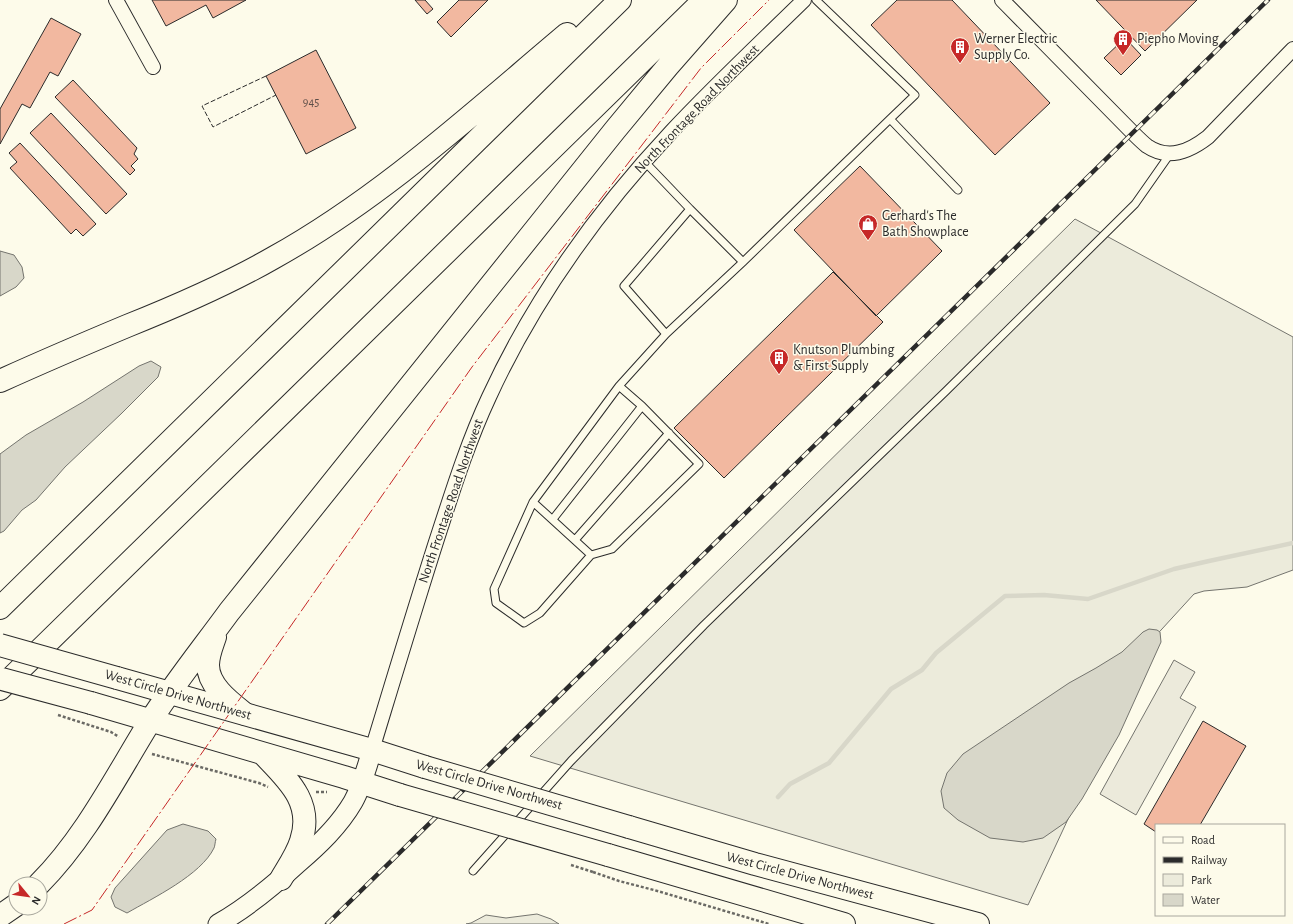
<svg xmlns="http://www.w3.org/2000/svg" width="1293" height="924" font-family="'Alegreya Sans',sans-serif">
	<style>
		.green { fill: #ecebdb; stroke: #74746e }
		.parking { fill: #eceadb; stroke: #74746e }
		.water { fill: #d8d7c9; stroke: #74746e }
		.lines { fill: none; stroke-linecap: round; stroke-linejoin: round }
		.stream { stroke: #d8d7c9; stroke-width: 4.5 }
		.building { fill: #f2b8a0; stroke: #2b2b2b }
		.lane-casing { stroke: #2b2b2b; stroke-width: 9 }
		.street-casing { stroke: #2b2b2b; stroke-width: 16 }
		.secondary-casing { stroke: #2b2b2b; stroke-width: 21 }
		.primary-casing { stroke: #2b2b2b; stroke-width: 24 }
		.highway-casing { stroke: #2b2b2b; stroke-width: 24 }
		.path { stroke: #6a6964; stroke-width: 2.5; stroke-dasharray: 3 2; stroke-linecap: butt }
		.lane { stroke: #fdfbea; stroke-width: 7 }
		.street { stroke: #fdfbea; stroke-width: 14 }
		.secondary { stroke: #fdfbea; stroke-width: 19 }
		.primary { stroke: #fdfbea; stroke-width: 22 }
		.highway { stroke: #fdfbea; stroke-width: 22 }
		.rail-casing { stroke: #2b2b2b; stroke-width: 4.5 }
		.rail { stroke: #fdfbea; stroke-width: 3; stroke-dasharray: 9; stroke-linecap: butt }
		.primary-bridge-casing { stroke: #2b2b2b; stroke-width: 24; stroke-linecap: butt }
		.path-bridge { stroke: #6a6964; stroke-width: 2.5; stroke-dasharray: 3 2; stroke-linecap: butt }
		.primary-bridge { stroke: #fdfbea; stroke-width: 22 }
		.fence { stroke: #2b2b2b; stroke-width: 1; stroke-dasharray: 5 2; stroke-linecap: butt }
		.power { stroke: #c62828; stroke-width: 1; stroke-dasharray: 14 3 2 3; stroke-linecap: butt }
		.labels { text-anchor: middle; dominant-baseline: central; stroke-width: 3; stroke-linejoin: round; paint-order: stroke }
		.number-label { font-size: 12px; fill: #5d4e48 }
		.poi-label { font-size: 14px; fill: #2b2b2b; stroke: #fdfbea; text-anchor: start }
		.street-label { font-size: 14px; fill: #2b2b2b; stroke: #fdfbea }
	</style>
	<rect width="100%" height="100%" fill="#fdfbea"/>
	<path class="green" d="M1075,219L1293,337V570L1247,587L1204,591L1194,594L1151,641L1028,905L530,756Z
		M537,914L551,919L559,924H466L471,923L486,915L506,918Z"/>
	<path class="parking" d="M1174,660L1195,672L1180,698L1196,707L1136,815L1100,794Z"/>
	<path class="water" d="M0,251L14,255L22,267L24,278L16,287L0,296Z
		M151,361L161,367L158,377L122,413L65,467L36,500L22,510L4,531L0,533V454L26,435L83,402L139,366Z
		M1149,629L1157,630L1160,632L1161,642L1119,735L1082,799L1066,822L1043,838L1023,842L990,838L958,820L944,808L941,791L947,773L963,754L1069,683L1096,668L1122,652L1143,632Z
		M183,824L208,831L216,839C215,842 215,846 214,848C201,875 153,898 127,913L115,907L111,897L115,888L167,830Z"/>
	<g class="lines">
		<path class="stream" d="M778,797L790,784L829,763L891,689L922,670L936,653L1005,596L1044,595L1088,599L1174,569L1209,561L1293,543"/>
	</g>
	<path class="building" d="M152,0H246L213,18L206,5L166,26Z
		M415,0H425L433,9L427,14Z
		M459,0H488L451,37L437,22Z
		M897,0H952L1050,103L995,155L871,25Z
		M1096,0H1197L1145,51Z
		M51,18L81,34L58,76L50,72L30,108L22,104L0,144V109Z
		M1125,38L1141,55L1121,75L1104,58Z
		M316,50L356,128L306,154L266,76Z
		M73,80L137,148L134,154L138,159L131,166L135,170L130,175L55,97Z
		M51,113L127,194L106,214L30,133Z
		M20,143L96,224L83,236L76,229L71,234L10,168L17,162L9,153Z
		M860,166L942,251L876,316L794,230Z
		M833,272L883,322L724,478L674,428Z
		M1203,721L1246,746L1200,825H1156V832L1144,824Z"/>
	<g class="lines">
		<defs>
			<path id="lane" d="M816,0L915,95L890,119
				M644,161L690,209L624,286L666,334L743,262L890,119L958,190
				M690,209L743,262
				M619,386L642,406L699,464L612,549L591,555L533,502L619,386L666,334
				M533,502L494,589L496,603L524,623L540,613L591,555
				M553,519L642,406
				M575,540L669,433
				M473,871L571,761L704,625L946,391L1135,204L1170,154"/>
			<path id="street" d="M116,0L153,67
				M1002,0L1133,133C1137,137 1142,142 1147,146C1169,161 1190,151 1208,137L1293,49
				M372,750C393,681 414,611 436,542C452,493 467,444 489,397C534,299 599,209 672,131C714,86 760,43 804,0"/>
			<path id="secondary" d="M218,924C248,907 273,886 298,863C319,845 339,826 353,802C362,786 367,767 372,750"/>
			<path id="primary" d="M117,678L372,750L425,767
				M91,703L344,777L400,795
				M264,755C288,780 314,803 301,841C297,854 288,867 281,879
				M629,827L755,864L978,924
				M608,855L844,924"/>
			<path id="highway" d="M0,381C42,362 84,344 127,326C177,306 226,285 273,258C381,198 473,113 567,34
				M0,608L620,0
				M215,637C212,646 208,655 208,665C208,686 230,702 245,714
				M0,689L704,0
				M39,884C85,838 115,778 149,723C173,685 202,649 229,612L615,130L668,66L726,0
				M0,916L16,905"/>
		</defs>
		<use href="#lane" class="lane-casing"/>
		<use href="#street" class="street-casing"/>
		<use href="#secondary" class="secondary-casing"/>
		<use href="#primary" class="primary-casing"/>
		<use href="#highway" class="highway-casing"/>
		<path class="path" d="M58,715L111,732L119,737
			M152,754L259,783L268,787
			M316,792H327
			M593,872L619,881L654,890L769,924"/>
		<use href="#lane" class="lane"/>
		<use href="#street" class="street"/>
		<use href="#secondary" class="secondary"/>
		<use href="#primary" class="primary"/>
		<use href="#highway" class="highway"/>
		<defs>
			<path id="rail" d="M327,924L1268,0"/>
		</defs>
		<use href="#rail" class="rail-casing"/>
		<use href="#rail" class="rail"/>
		<defs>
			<path id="primary-bridge" d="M0,645L117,678
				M2,679L91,703
				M425,767L629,827
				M400,795L608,855"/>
		</defs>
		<use href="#primary-bridge" class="primary-bridge-casing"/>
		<path class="path-bridge" d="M571,865L593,872"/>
		<use href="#primary-bridge" class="primary-bridge"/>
		<path class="fence" d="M266,76L202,106L213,127L276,95"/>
		<path class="power" d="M64,924L92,910L472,367L701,68L769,0"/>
	</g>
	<defs>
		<symbol id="building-pin" viewBox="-11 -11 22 30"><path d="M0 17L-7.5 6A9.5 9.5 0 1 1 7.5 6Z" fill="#c62828" stroke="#fdfbea"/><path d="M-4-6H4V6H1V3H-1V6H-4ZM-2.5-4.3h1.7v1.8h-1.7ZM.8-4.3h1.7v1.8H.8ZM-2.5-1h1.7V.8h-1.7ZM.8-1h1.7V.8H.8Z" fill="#fff"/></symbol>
		<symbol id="shop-pin" viewBox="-11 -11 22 30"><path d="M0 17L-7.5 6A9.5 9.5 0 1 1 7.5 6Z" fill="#c62828" stroke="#fdfbea"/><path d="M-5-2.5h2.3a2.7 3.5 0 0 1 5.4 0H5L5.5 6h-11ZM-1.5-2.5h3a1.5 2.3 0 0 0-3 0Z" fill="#fff"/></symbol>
	</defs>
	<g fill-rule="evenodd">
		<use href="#building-pin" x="1112" y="28" width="22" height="30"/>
		<use href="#building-pin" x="949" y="36" width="22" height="30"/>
		<use href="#shop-pin" x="857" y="213" width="22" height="30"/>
		<use href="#building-pin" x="768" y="347" width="22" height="30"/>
	</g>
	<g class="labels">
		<g class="number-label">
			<text x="311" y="102">945</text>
		</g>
		<g class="poi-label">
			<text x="974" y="39">Werner Electric<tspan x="974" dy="16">Supply Co.</tspan></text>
			<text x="1137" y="39">Piepho Moving</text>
			<text x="882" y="216">Gerhard's The<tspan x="882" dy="16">Bath Showplace</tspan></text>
			<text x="793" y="350">Knutson Plumbing<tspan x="793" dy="16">&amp; First Supply</tspan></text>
		</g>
		<g class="street-label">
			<text transform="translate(697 109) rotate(-46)">North Frontage Road Northwest</text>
			<text transform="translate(451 501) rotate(-71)">North Frontage Road Northwest</text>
			<text transform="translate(178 695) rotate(16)">West Circle Drive Northwest</text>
			<text transform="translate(489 785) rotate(16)">West Circle Drive Northwest</text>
			<text transform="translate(800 876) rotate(15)">West Circle Drive Northwest</text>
		</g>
	</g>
	<rect x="1155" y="824" width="130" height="92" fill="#fdfbea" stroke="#a9a89e"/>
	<rect x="1163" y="837" width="20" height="6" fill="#fdfbea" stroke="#a9a89e"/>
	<text x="1191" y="844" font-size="12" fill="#2b2b2b">Road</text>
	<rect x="1163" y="857" width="20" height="6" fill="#2b2b2b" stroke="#a9a89e"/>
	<text x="1191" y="864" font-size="12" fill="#2b2b2b">Railway</text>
	<rect x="1163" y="874" width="20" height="12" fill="#ecebdb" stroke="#a9a89e"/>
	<text x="1191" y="884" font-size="12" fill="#2b2b2b">Park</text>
	<rect x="1163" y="894" width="20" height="12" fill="#d8d7c9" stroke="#a9a89e"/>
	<text x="1191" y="904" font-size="12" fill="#2b2b2b">Water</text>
	<g transform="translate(28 896) rotate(119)"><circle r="19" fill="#fdfbea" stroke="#a9a89e"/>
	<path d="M0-3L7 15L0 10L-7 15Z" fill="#c62828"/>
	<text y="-6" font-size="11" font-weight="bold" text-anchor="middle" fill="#2b2b2b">N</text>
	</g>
</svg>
